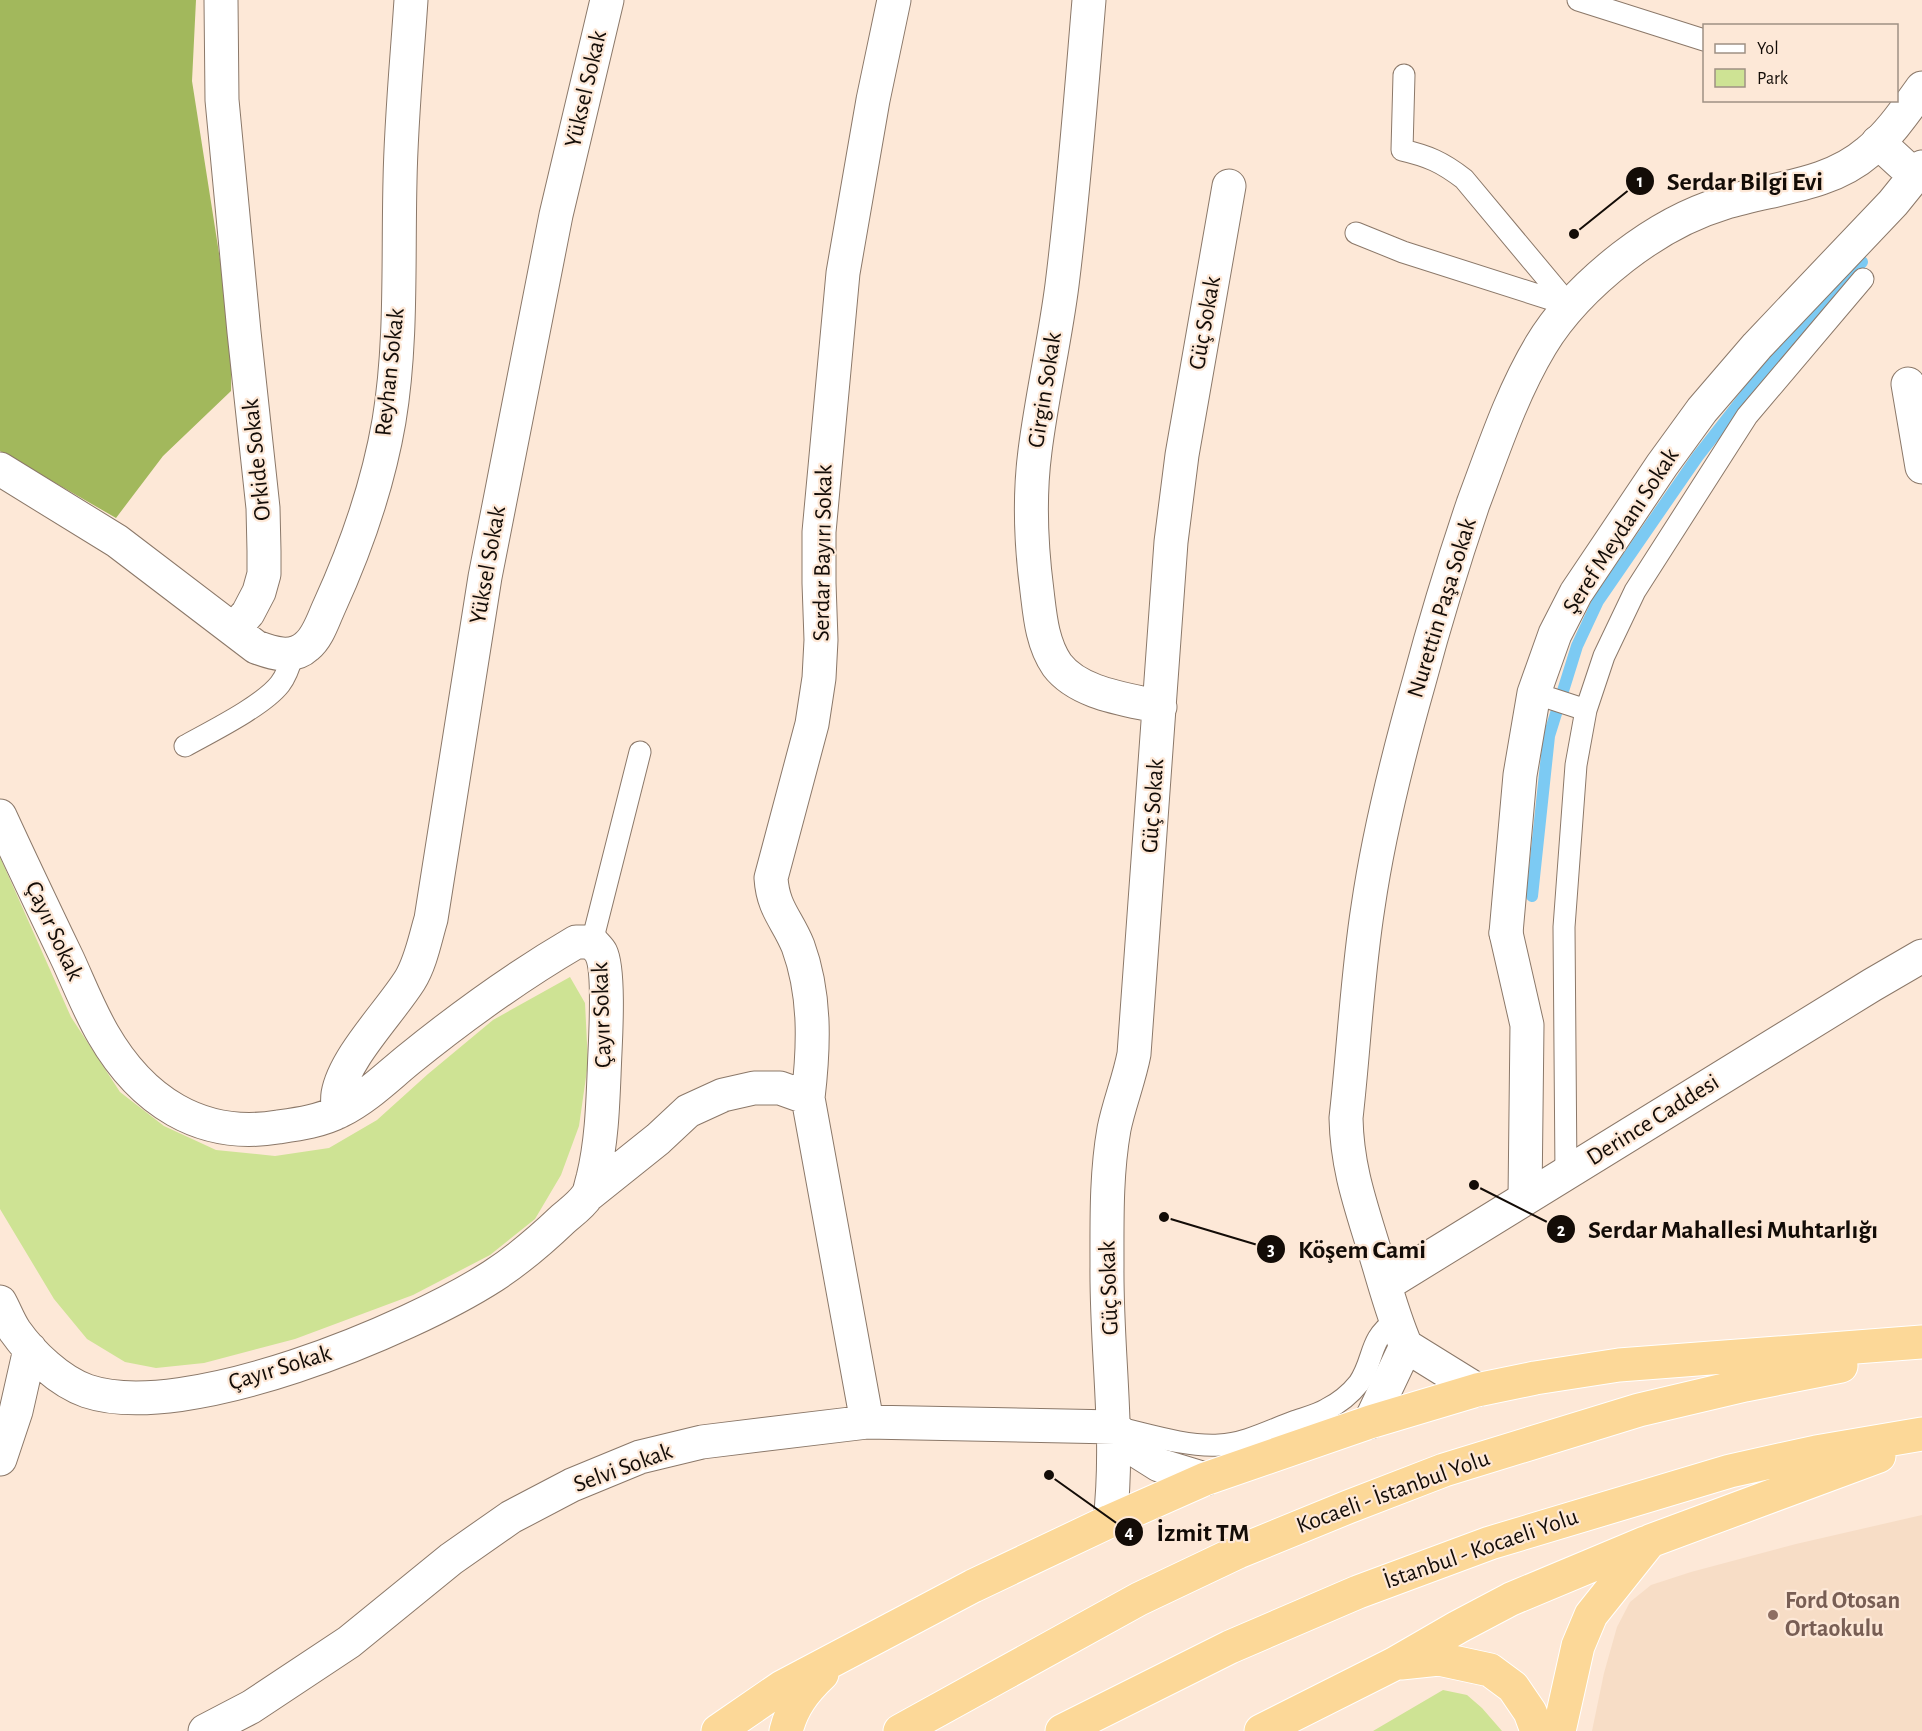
<svg xmlns="http://www.w3.org/2000/svg" width="1922" height="1731" font-family="'Alegreya Sans',sans-serif">
	<style>
		.built { fill: #f7ddc6 }
		.green { fill: #cee394 }
		.forest { fill: #a2b85c }
		.lines { fill: none; stroke-linecap: round; stroke-linejoin: round }
		.stream { stroke: #7ccaf3; stroke-width: 12 }
		.service-casing { stroke: #8b7869; stroke-width: 23 }
		.pedestrian-casing { stroke: #8b7869; stroke-width: 35 }
		.minor-casing { stroke: #8b7869; stroke-width: 35 }
		.tertiary-casing { stroke: #8b7869; stroke-width: 35 }
		.trunk-casing { stroke: #fff; stroke-width: 35 }
		.service { stroke: #fff; stroke-width: 21 }
		.pedestrian { stroke: #fff; stroke-width: 33 }
		.minor { stroke: #fff; stroke-width: 33 }
		.tertiary { stroke: #fff; stroke-width: 33 }
		.trunk { stroke: #fcd898; stroke-width: 33 }
		.education-dot { fill: #8d6e63; stroke: #fde8d7; stroke-width: 2 }
		.labels { text-anchor: middle; dominant-baseline: central; stroke-width: 4.5; stroke-linejoin: round; paint-order: stroke }
		.street-label { font-size: 24px; fill: #130c07; stroke: #fde8d7 }
		.education-label { font-size: 24px; font-weight: bold; fill: #785e54; stroke: #fde8d7; text-anchor: start }
		.leader { fill: none; stroke: #130c07; stroke-width: 2 }
		.callout-dot { fill: #130c07; stroke: #fde8d7; stroke-width: 2 }
		.mark-label { font-size: 18px; text-anchor: middle; font-weight: bold; fill: #fff }
		.callout-label { font-size: 26px; text-anchor: middle; font-weight: bold; fill: #130c07; stroke: #fde8d7; stroke-width: 4.5; stroke-linejoin: round; paint-order: stroke }
	</style>
	<rect width="100%" height="100%" fill="#fde8d7"/>
	<path class="built" d="M1922,1515V1731H1592L1604,1673L1617,1627L1630,1602L1651,1585L1691,1572L1796,1544Z"/>
	<path class="green" d="M0,857L71,1017L120,1092L164,1126L216,1150L275,1156L329,1148L377,1120L428,1074L493,1020L570,977L585,1003L588,1063L579,1126L561,1175L535,1219L490,1255L413,1295L295,1339L204,1363L156,1368L125,1362L87,1339L54,1299L0,1209Z
		M1443,1690L1467,1695L1482,1708L1502,1731H1373Z"/>
	<path class="forest" d="M0,0H196L192,81L232,336L231,391L163,456L116,518L0,451Z"/>
	<g class="lines">
		<path class="stream" d="M1532,896L1549,736L1577,646L1598,601L1698,456L1766,369L1862,262"/>
		<defs>
			<path id="service" d="M1578,0L1704,40
				M1404,75L1402,150C1428,156 1442,162 1464,179L1570,306
				M1356,233L1403,252L1569,305
				M1534,693L1586,710
				M185,746C210,732 263,706 280,684C287,675 290,665 293,654
				M592,942L640,752
				M1566,1174L1564,927L1576,765L1586,710L1604,656L1635,591L1747,416L1863,279
				M1115,1427C1146,1434 1186,1447 1219,1445C1244,1444 1269,1431 1293,1422C1304,1418 1317,1415 1327,1409C1339,1403 1351,1393 1359,1383C1375,1359 1368,1340 1395,1321"/>
			<path id="pedestrian" d="M1506,933L1527,1025L1525,1198"/>
			<path id="minor" d="M221,0L222,100L244,332L263,508L264,551V574L259,592L248,613L234,629
				M1089,0C1081,95 1074,190 1062,285C1055,340 1042,395 1035,451C1029,497 1031,545 1037,591C1040,616 1042,643 1057,665C1079,694 1126,699 1160,707
				M1878,142L1915,176
				M1908,384L1922,467
				M0,469L117,541L256,647C272,653 292,660 307,646C318,637 323,620 329,607C356,548 378,485 389,421C402,343 398,261 400,181C401,121 407,60 411,0
				M0,816C22,864 45,912 68,960C79,984 89,1010 103,1034C141,1100 200,1140 278,1127C299,1124 321,1121 340,1111C366,1098 386,1078 408,1060C461,1017 518,976 576,942H592C594,945 599,949 601,953C609,969 606,1031 605,1052C603,1094 603,1137 593,1178C591,1184 590,1192 587,1196C581,1205 571,1212 563,1219C541,1240 519,1259 493,1276C409,1330 185,1424 87,1391C59,1381 32,1355 15,1331C9,1322 5,1311 0,1302
				M1506,933L1520,775L1534,693L1555,634L1576,593L1662,465L1702,410L1757,346L1893,203L1922,167
				M808,1098C814,1047 816,995 798,946C787,919 773,909 771,878L812,724L819,678L821,640L819,583V532L843,273L873,100L894,0
				M338,1112C338,1106 337,1100 338,1094C344,1058 390,1012 410,980C421,962 425,939 431,919L485,577L556,215L607,0
				M588,1195L658,1139L688,1111L723,1095L754,1088H780L808,1098L867,1422
				M1115,1427L1132,1448L1159,1465L1205,1479
				M0,1459L16,1411L30,1349
				M1110,1521C1120,1435 1106,1351 1107,1266C1107,1221 1106,1174 1114,1129C1119,1104 1129,1080 1134,1054L1171,542L1182,455L1229,186
				M205,1731L251,1707L349,1642L451,1559L511,1517L572,1485L640,1457L702,1442L867,1422L1115,1427"/>
			<path id="tertiary" d="M1385,1285L1872,985L1922,956
				M1406,1346C1392,1314 1384,1281 1374,1249C1360,1203 1347,1167 1346,1118C1354,1048 1357,977 1368,907C1379,831 1398,756 1419,682C1435,622 1453,563 1473,504C1493,451 1511,395 1541,345C1562,310 1591,282 1623,257C1654,233 1687,214 1724,203C1772,188 1829,186 1868,152C1890,134 1906,110 1922,88
				M1406,1346L1477,1390
				M1370,1422L1406,1346"/>
			<path id="trunk" d="M1401,1663L1439,1659L1490,1670L1513,1687L1530,1712L1537,1731
				M718,1731L782,1687L973,1586L1110,1521L1205,1479L1370,1422L1477,1390L1535,1378L1619,1365L1922,1342
				M786,1731C792,1707 804,1691 822,1674
				M900,1731L1139,1599L1238,1552L1348,1507L1444,1470L1639,1410L1745,1385L1841,1366
				M1062,1731L1230,1647L1358,1592L1490,1543L1730,1471L1816,1452L1922,1434
				M1261,1731L1394,1664L1458,1627L1511,1599L1645,1543
				M1559,1731L1578,1646L1591,1615L1650,1541L1879,1456"/>
		</defs>
		<use href="#service" class="service-casing"/>
		<use href="#pedestrian" class="pedestrian-casing"/>
		<use href="#minor" class="minor-casing"/>
		<use href="#tertiary" class="tertiary-casing"/>
		<use href="#trunk" class="trunk-casing"/>
		<use href="#service" class="service"/>
		<use href="#pedestrian" class="pedestrian"/>
		<use href="#minor" class="minor"/>
		<use href="#tertiary" class="tertiary"/>
		<use href="#trunk" class="trunk"/>
	</g>
	<circle class="education-dot" cx="1773" cy="1615" r="6"/>
	<g class="labels">
		<g class="street-label">
			<text transform="translate(586 89) rotate(-77)">Yüksel Sokak</text>
			<text transform="translate(1205 323) rotate(-80)">Güç Sokak</text>
			<text transform="translate(390 372) rotate(-84)">Reyhan Sokak</text>
			<text transform="translate(1045 390) rotate(-81)">Girgin Sokak</text>
			<text transform="translate(257 460) rotate(-96)">Orkide Sokak</text>
			<text transform="translate(1621 531) rotate(-57)">Şeref Meydanı Sokak</text>
			<text transform="translate(823 553) rotate(-89)">Serdar Bayırı Sokak</text>
			<text transform="translate(488 565) rotate(-80)">Yüksel Sokak</text>
			<text transform="translate(1442 608) rotate(-73)">Nurettin Paşa Sokak</text>
			<text transform="translate(1153 806) rotate(-86)">Güç Sokak</text>
			<text transform="translate(54 931) rotate(65)">Çayır Sokak</text>
			<text transform="translate(602 1015) rotate(-92)">Çayır Sokak</text>
			<text transform="translate(1653 1120) rotate(-32)">Derince Caddesi</text>
			<text transform="translate(1109 1288) rotate(-92)">Güç Sokak</text>
			<text transform="translate(280 1368) rotate(-17)">Çayır Sokak</text>
			<text transform="translate(623 1468) rotate(-20)">Selvi Sokak</text>
			<text transform="translate(1393 1492) rotate(-20)">Kocaeli - İstanbul Yolu</text>
			<text transform="translate(1481 1549) rotate(-19)">İstanbul - Kocaeli Yolu</text>
		</g>
		<g class="education-label">
			<text x="1785" y="1601">Ford Otosan<tspan x="1785" dy="28">Ortaokulu</tspan></text>
		</g>
	</g>
	<path class="leader" d="M1574 234L1640 181M1474 1185L1561 1229M1164 1217L1271 1249M1049 1475L1129 1532"/>
	<g class="callout-dot">
		<circle cx="1574" cy="234" r="6"/>
		<circle cx="1474" cy="1185" r="6"/>
		<circle cx="1164" cy="1217" r="6"/>
		<circle cx="1049" cy="1475" r="6"/>
		<circle cx="1640" cy="181" r="15"/>
		<circle cx="1561" cy="1229" r="15"/>
		<circle cx="1271" cy="1249" r="15"/>
		<circle cx="1129" cy="1532" r="15"/>
	</g>
	<g class="mark-label">
		<text x="1640" y="187">1</text>
		<text x="1561" y="1236">2</text>
		<text x="1271" y="1255">3</text>
		<text x="1129" y="1538">4</text>
	</g>
	<g class="callout-label">
		<text x="1745" y="190">Serdar Bilgi Evi</text>
		<text x="1733" y="1238">Serdar Mahallesi Muhtarlığı</text>
		<text x="1362" y="1258">Köşem Cami</text>
		<text x="1203" y="1541">İzmit TM</text>
	</g>
	<rect x="1703" y="24" width="195" height="78" fill="#fde8d7" stroke="#9f9084" stroke-width="1.5"/>
	<rect x="1715" y="44" width="30" height="9" fill="#ffffff" stroke="#9f9084" stroke-width="1.5"/>
	<text x="1757" y="54" font-size="18" fill="#130c07">Yol</text>
	<rect x="1715" y="69" width="30" height="18" fill="#cee394" stroke="#9f9084" stroke-width="1.5"/>
	<text x="1757" y="84" font-size="18" fill="#130c07">Park</text>
</svg>
